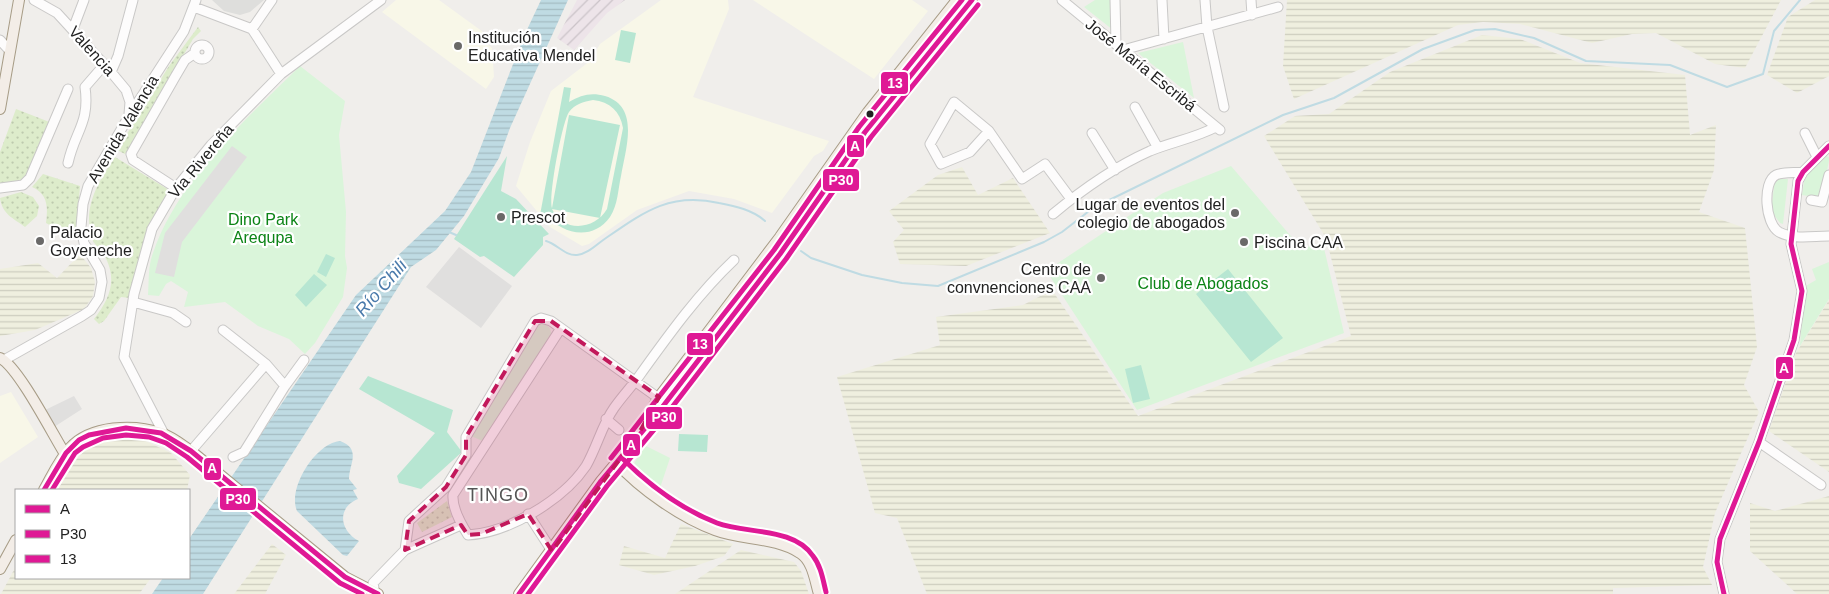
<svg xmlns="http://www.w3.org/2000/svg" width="1829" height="594" font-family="Arial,sans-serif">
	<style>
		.industrial { fill: url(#industrial-furrows) }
		.education { fill: #f8f7e8 }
		.religious { fill: #dededc }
		.farmland { fill: url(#farmland-rules) }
		.grass { fill: url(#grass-dots) }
		.park { fill: #daf5da }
		.pitch { fill: #b7e6d2; fill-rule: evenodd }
		.parking { fill: #e0dfde }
		.water { fill: url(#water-rules) }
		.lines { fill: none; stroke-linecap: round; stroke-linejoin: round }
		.stream { stroke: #bfdbe3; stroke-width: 2 }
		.minor-casing { stroke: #c9c8c7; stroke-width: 11 }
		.major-casing { stroke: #a79c86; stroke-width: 12 }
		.minor { stroke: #fdfcfc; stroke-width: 9 }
		.major { stroke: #f3ede7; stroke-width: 10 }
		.bus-1-casing { stroke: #fff; stroke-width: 9 }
		.bus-2-casing { stroke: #fff; stroke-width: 9 }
		.bus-3-casing { stroke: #fff; stroke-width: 9 }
		.bus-1 { stroke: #df1995; stroke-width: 5 }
		.bus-2 { stroke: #df1995; stroke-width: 5 }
		.bus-3 { stroke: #df1995; stroke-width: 5 }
		.marked { fill: #c2185b; fill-opacity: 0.2; stroke: #c2185b; stroke-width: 4; stroke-dasharray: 10 6; stroke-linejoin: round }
		.poi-dot { fill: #6a6968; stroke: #fff; stroke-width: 2 }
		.bus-dot { fill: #222; stroke: #fff; stroke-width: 2 }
		.labels { text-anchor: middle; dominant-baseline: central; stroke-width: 4.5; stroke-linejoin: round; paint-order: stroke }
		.poi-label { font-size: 16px; fill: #222; stroke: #fff; text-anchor: start }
		.street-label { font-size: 16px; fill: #222; stroke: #fff }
		.park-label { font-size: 16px; fill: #0c8416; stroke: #fff }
		.water-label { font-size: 18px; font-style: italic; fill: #4a7aab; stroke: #fff }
		.neighbourhood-label { font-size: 18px; letter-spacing: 1px; fill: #555; stroke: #fff }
		.line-badge { stroke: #fff; stroke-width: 2 }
		.badge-label { font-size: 14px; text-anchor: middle; font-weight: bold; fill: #fff }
	</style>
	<defs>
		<pattern id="industrial-furrows" width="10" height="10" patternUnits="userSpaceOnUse" patternTransform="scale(1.25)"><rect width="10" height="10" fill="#ede4e9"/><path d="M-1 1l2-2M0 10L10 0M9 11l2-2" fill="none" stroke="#cbc3c8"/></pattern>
		<pattern id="farmland-rules" width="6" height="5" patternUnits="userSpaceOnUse" patternTransform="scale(1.25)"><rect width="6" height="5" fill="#efefdf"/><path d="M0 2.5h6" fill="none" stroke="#cdcdbf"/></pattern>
		<pattern id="grass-dots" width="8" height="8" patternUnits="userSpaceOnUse" patternTransform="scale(1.25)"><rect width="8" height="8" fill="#ddeccb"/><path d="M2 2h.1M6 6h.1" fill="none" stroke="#bdcaae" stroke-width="1.8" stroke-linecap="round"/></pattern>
		<pattern id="water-rules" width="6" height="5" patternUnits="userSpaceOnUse" patternTransform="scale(1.25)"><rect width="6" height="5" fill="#bfdbe3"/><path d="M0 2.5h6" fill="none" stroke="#a4bcc2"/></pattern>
	</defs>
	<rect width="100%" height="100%" fill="#f0eeeb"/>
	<path class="industrial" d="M577,0H625L607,13L574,50L557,38Z"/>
	<path class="education" d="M396,0H439L490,37L486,43L492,48L494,77L486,89L382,12Z
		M661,0H728L729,9L693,97L829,141L823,151L814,156L772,213L734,199L689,191L637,210L589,244L582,246L550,227L516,186L530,142L551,91L590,61L600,44Z
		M753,0H912L928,11L874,79Z
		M11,392L38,437L0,463V396Z"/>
	<path class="religious" d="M212,0H264L250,12L240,15L224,11Z"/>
	<path class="farmland" d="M1287,0H1781L1745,68L1715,64L1656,33L1632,34L1592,43L1520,24L1483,22L1458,25L1294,99L1283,66Z
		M1815,0H1829V76L1797,93L1767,75L1788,17Z
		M1482,35L1520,39L1580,63L1685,75L1690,135L1716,125L1714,170L1699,212L1745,228L1757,347L1744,385L1759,412L1715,513L1703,567L1712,585L1613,588V594H927L897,518L875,513L837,377L940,345L936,317L1023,305L1052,290L1138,416L1351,336L1326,238L1264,136L1295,116L1329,114L1390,72Z
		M962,167L978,195L1013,178L1050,233L966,266L900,264L893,242L904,230L889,211L938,175Z
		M80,254L91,268L95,282L93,296L84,309L35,330L0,336V269L38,263L57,278Z
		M1829,300V472L1769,431L1796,353Z
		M114,436L137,437L171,453L190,475L187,490H57L70,466L89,446Z
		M1829,496V594H1797L1750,551V503L1775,511Z
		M681,524L733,544L724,556L695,566L654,575L619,565L624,546L665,558Z
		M272,544L286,555L265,594H234Z
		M741,550L794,562L801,571L809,594H675Z
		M16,566V578H151L139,594H1Z"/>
	<path class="grass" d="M198,27L201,31L193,39L125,154L117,150L169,66Z
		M16,109L52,123L24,180L0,183V152Z
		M115,157L169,190L148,229L130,298L121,297L104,321L99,324L94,319C111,297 118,278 103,253C100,248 93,244 92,238C82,207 99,181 115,157Z
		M43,174L80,186L76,237L73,238L46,223C48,207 48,194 32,187Z
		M21,192L33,197L39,206L37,216L25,227C13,218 2,214 0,198Z
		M447,501L452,517L422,532L417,523Z"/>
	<path class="park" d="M1095,0H1111L1113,30L1084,7Z
		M1183,42L1194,98L1138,53Z
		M300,66L345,101L339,135L346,212L345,256L347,268L343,297L315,343L305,354L289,339L258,326L225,302L184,307L188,292L171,281L166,284L159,296L148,295C149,282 148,265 153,253C178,180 246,119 300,66Z
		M1826,156L1829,157V161L1821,198L1802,195L1805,177Z
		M1231,166L1301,248L1323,244L1344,333L1137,410L1051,278L1049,269L1163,193Z
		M1775,179H1788L1783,224L1780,223L1771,211Z
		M1829,262V299L1800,346L1804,287L1816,280L1812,269Z
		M542,324C549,325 551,328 551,335L485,442L471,436L537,326Z
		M644,445L670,458L660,488L632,468Z"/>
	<path class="pitch" d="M621,30L636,33L630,63L615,60Z
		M564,87L571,88L569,102C581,95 591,92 605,96C641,107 625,150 621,176C618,189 618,205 610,217C593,241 562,235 546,214L544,219L540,215ZM593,100C610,102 620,111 623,128L607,209C595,230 563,233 552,209L600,218L620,125L569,115L552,208C548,198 562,122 569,112C575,104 583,102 593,100Z
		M507,156L501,191L516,199L549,234L543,237V245L514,277L484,256L480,257L454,239Z
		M326,254L335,258L326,277L317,272Z
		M1228,269L1283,338L1251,362L1196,294Z
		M314,274L327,285L306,307L295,295Z
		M1141,365L1150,399L1133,403L1125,369Z
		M368,376L453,410L447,432L462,452L421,489L399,483L397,476L435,433L359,389Z
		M679,434L708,435L707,452L678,451Z"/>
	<path class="parking" d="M232,146L247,157L182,242L174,277L155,273L165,233Z
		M459,247L512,286L481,328L426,287Z
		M74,396L82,409L54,427L43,411Z"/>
	<path class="water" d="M541,0H568L510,128L499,158L464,216L436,250L411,267L203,594H152L163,578H189V539L356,295L445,211L471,172L524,36Z
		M340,441C362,449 349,464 349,479L357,489L353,490L358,499C336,508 340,531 359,541L347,556L343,555L297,511C287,488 316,443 340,441Z"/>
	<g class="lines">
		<path class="stream" d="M449,232L456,235
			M546,241C557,244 565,256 577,255C588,254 597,244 606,238C645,211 671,192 719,203C735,206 753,210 765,221
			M801,251L811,258L862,275L902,283L938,286L1044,242L1062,232L1093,208L1283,115L1334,98L1423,49L1475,30L1495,29L1534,38L1586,61L1670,65L1727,87L1763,74L1774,31L1800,0"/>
		<defs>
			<path id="minor" d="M34,0L57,13L111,72L126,90L130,102L129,114
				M1062,0L1220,130
				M1115,0L1116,44
				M1162,0L1164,39
				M1205,0L1207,27L1224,107
				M1251,0L1252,15
				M194,7L252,29L281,74
				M73,29L84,0
				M252,29L272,0
				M0,40L10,51
				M195 52a7 7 0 1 1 14 0a7 7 0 1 1-14 0Z
				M1123,50L1278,7
				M111,72L118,56L133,0
				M1135,107L1158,148
				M989,131L970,152L941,164L930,144L954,102L989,131L1022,179L1045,164L1071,199
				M1092,133L1115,170
				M1805,133L1817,157
				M68,163C75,131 90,123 85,87L105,64
				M1803,172C1795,173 1782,172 1776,175C1762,182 1765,224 1779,232C1794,240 1812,236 1829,236
				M0,188L23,185L30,178L68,89
				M176,188L133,160L131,154L175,77L185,60L195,53
				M1811,200L1822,202L1829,175
				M1053,214C1083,189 1114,167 1150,151C1172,142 1195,138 1216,127
				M133,302L173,313L186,322
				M561,328L453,495C452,508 461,524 468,535C508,533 563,500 586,466C597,447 602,425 614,408C623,395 634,384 642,372C670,333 699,293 734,260
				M223,330L266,364L285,386
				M4,360L82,316L91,310L99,298L102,282L100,270L84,243L81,227L83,204L88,186L129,116L184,31L196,0
				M606,419L619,430
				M164,434L124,357L134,294L152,229L176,188L211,145L281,74L381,0
				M1759,442L1821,485
				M191,451L266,364
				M233,457L244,452L285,386L304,360
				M528,514L552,551
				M405,550L409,521L446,487L466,455V437L535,321L541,318L551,321L664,402
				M375,594L373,583L405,550L461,525
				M1724,594L1717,562L1720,539L1759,442L1794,340L1802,291L1791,244L1798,181L1803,172L1829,146"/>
			<path id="major" d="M0,109L19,0
				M0,358C18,366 53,435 65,454
				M644,423L659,397L780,237L868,112L957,0
				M617,463C640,489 682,518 715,530C741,540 776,537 800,553C813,561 815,581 819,594
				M44,490C52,476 59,460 70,448C91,425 134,424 161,433C172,437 182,445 191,451L345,577L378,594
				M0,569L16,540
				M519,594L601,481L657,414L780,254L865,132L972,0"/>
		</defs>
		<use href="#minor" class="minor-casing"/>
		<use href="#major" class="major-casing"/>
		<use href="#minor" class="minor"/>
		<use href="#major" class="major"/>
		<defs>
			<path id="bus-1" d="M44,490L66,453L79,440L89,435L126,428L161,433L191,451L345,577L378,594
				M519,594L601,481L657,414L780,254L865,132L972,0
				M1724,594L1717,562L1720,539L1759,442L1794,340L1802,291L1791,244L1798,181L1803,172L1829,146"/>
			<path id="bus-2" d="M52,490L75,453L83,447L103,438L126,435L149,437L166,443L187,457L340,583L362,594
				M528,594L607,486L663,419L786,259L871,137L978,5"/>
			<path id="bus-3" d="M611,458L774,250L859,127L962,0
				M622,458C649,485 681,509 717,523C746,534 794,527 813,556C821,566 823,580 826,592"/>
		</defs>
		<use href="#bus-1" class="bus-1-casing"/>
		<use href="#bus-2" class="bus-2-casing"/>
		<use href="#bus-3" class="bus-3-casing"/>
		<use href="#bus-1" class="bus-1"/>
		<use href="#bus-2" class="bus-2"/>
		<use href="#bus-3" class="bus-3"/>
	</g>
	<path class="marked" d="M535,321H551L659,397L639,433L552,551L528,514L481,534L468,535L461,525L405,550L409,521L446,487L466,455V437Z"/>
	<g class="poi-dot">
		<circle cx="458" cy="46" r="5"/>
		<circle cx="1235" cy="213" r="5"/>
		<circle cx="501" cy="217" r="5"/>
		<circle cx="40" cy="241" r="5"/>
		<circle cx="1244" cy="242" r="5"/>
		<circle cx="1101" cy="278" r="5"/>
	</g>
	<circle class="bus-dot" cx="870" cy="114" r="4.5"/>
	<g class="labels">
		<g class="poi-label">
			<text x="468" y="37">Institución<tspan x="468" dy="18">Educativa Mendel</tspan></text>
			<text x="1225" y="204" text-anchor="end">Lugar de eventos del<tspan x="1225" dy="18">colegio de abogados</tspan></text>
			<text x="511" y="217">Prescot</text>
			<text x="50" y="232">Palacio<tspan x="50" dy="18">Goyeneche</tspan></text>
			<text x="1254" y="242">Piscina CAA</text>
			<text x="1091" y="269" text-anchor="end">Centro de<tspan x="1091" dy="18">convnenciones CAA</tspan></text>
		</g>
		<g class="street-label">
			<text transform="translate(92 51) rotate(48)">Valencia</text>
			<text transform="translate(1141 65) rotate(39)">José María Escribá</text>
			<text transform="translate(123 129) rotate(-59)">Avenida Valencia</text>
			<text transform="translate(201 161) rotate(-50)">Via Rivereña</text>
		</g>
		<g class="park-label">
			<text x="263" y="219">Dino Park<tspan x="263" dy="18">Arequpa</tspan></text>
			<text x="1203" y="283">Club de Abogados</text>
		</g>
		<g class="water-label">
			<text transform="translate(381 288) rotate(-49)">Río Chili</text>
		</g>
		<g class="neighbourhood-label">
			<text x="498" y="495">TINGO</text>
		</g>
	</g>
	<g class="line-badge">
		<rect x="880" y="71" width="29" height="24" rx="5" fill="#df1995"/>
		<rect x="846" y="134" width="19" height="24" rx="5" fill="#df1995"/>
		<rect x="822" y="168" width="38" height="24" rx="5" fill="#df1995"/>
		<rect x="686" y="332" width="28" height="24" rx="5" fill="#df1995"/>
		<rect x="1775" y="356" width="19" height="24" rx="5" fill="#df1995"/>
		<rect x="645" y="406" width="38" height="24" rx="5" fill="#df1995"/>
		<rect x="622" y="433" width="19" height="24" rx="5" fill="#df1995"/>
		<rect x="203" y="457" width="19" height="24" rx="5" fill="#df1995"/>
		<rect x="219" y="487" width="38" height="24" rx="5" fill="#df1995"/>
	</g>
	<g class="badge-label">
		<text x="895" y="88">13</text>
		<text x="855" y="151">A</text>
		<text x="841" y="185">P30</text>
		<text x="700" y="349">13</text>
		<text x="1784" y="373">A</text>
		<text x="664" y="422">P30</text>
		<text x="631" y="450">A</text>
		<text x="212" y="473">A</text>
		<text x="238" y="504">P30</text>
	</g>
	<rect x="15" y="489" width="175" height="90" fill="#ffffff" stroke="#a7a7a7"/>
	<rect x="25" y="505" width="25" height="8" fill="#df1995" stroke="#a7a7a7"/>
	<text x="60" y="514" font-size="15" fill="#222222">A</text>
	<rect x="25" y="530" width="25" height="8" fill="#df1995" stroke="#a7a7a7"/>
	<text x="60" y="539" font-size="15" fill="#222222">P30</text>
	<rect x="25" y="555" width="25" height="8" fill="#df1995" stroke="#a7a7a7"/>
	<text x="60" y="564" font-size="15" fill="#222222">13</text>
</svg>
